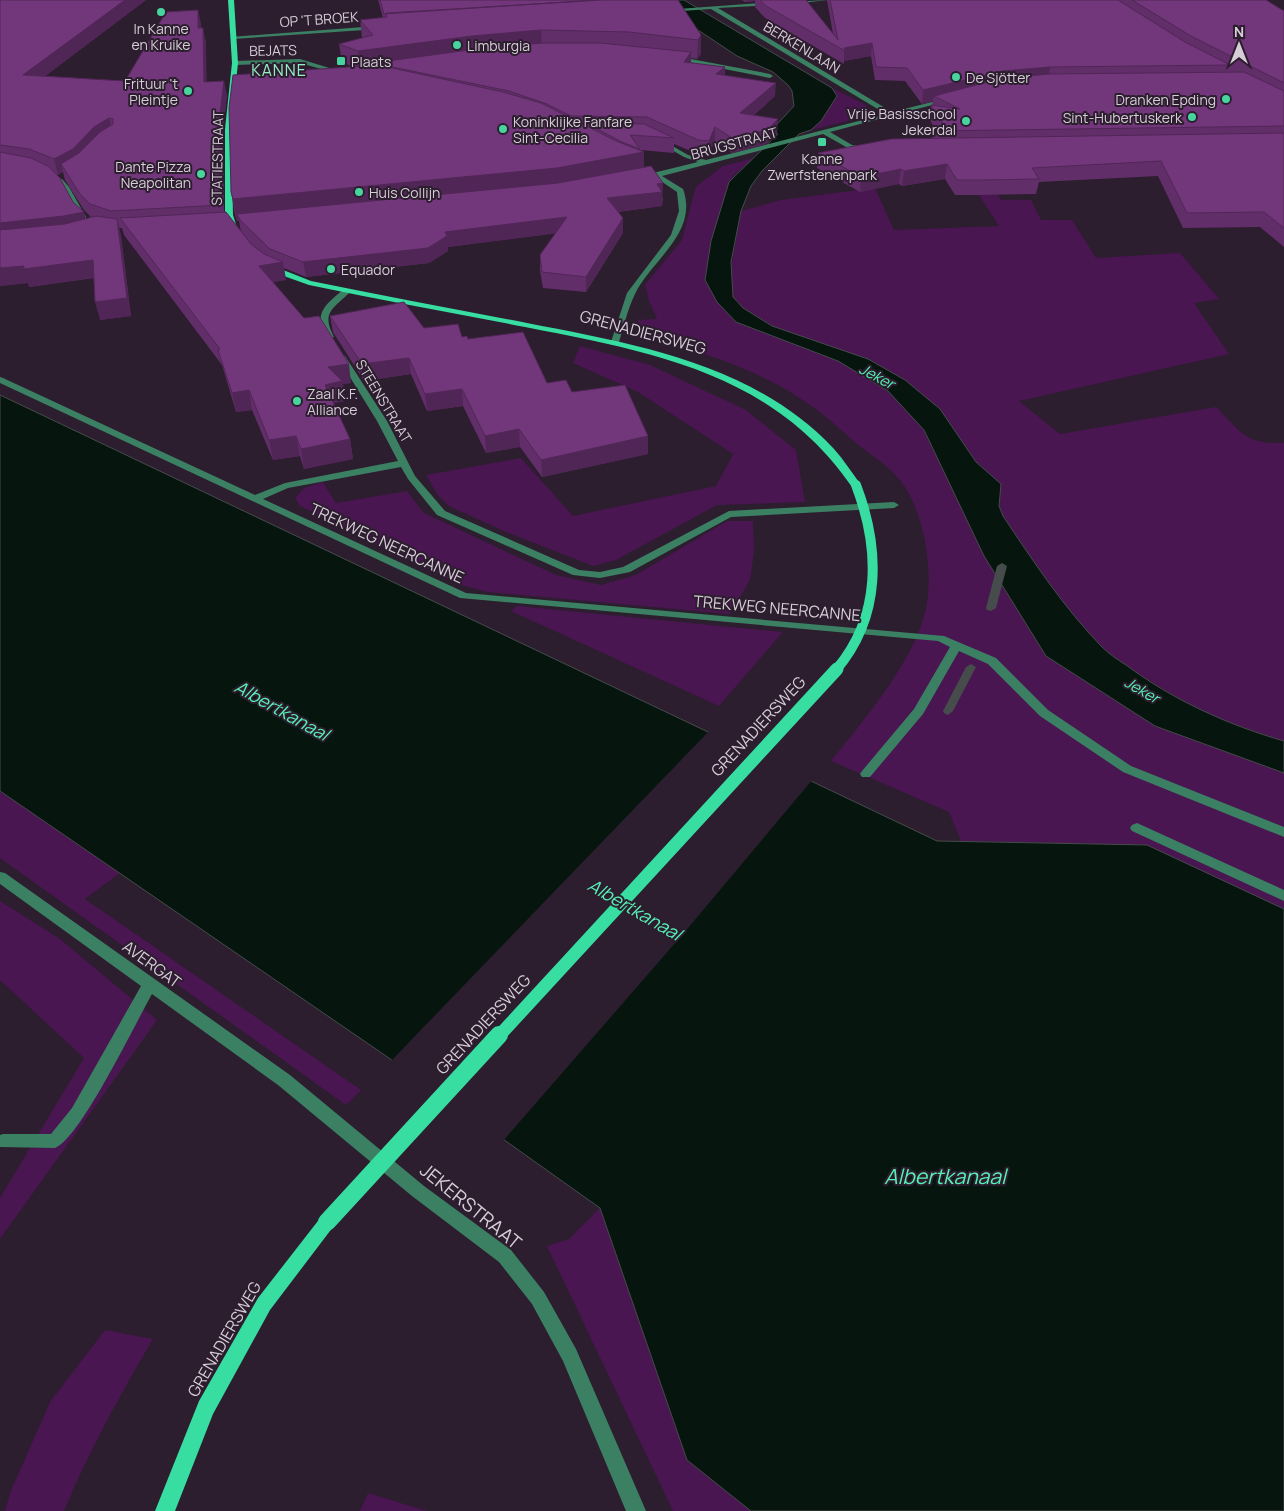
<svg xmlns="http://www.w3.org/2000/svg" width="1284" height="1511" font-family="Manrope,sans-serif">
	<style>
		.green { fill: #491651 }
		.water { fill: #06150e; stroke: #454c4b }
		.pier { fill: #2c1e2e }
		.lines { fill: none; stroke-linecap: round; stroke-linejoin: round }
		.stream { fill: #454c4b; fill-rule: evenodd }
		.minor { fill: #3c8063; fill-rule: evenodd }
		.major { fill: #37dda1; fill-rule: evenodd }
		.major-bridge-far2 { stroke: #37dda1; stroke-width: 10 }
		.major-bridge-far1 { stroke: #37dda1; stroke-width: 13 }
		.major-bridge { stroke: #37dda1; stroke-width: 18 }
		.wall { fill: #622e6a; fill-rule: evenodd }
		.shaded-wall { fill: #502656 }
		.building { fill: #72367b; stroke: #502656 }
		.poi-dot { fill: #47d49e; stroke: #2c1e2e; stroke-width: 2 }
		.labels { text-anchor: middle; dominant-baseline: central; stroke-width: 4; stroke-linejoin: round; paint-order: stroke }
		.far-street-label { font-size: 14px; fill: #d7cdd8; stroke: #2c1e2e }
		.far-poi-label { font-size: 14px; fill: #d7cdd8; stroke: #2c1e2e; text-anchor: start }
		.far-water-label { font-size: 15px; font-style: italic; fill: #57f1b5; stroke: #2c1e2e }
		.far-quarter-label { font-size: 16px; letter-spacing: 1px; fill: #96ecc4; stroke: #2c1e2e }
		.street-label { font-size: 16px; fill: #d7cdd8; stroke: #2c1e2e }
		.water-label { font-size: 18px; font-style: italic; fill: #57f1b5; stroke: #2c1e2e }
		.near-street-label { font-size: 19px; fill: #d7cdd8; stroke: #2c1e2e }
		.near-water-label { font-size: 21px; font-style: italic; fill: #57f1b5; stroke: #2c1e2e }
	</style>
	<rect width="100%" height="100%" fill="#2c1e2e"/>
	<path class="green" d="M832,88L866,105L867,116L811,130L821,121L837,96Z
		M754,158L733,176L711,241L736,322L838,361L888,391L924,430L984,556L1046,656L1155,726L1284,773V909L1147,845L961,841L949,812L831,761C863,721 916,659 926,608C934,570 924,509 899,479C887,464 870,455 856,443C844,433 833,422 821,413C771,374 710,354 649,338L637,320L657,319L649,301L645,285L682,240L695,189L698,185L723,166Z
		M875,188L894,230L999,226L979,195H998L1001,200H1031L1041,220H1072L1096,258L1180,253L1219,299L1194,303L1229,354L1019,401L1060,434L1216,407C1242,433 1245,444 1284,443V741C1228,725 1173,700 1126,665C1118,660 1109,654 1102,647C1064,608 1033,561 1003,516L999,506L1001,484L976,462L940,409L815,342L772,326L743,308L733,297L730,274L741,211L781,200Z
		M580,346L650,365L746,410L796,450L805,502L717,505L616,560L593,566L506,532L449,506L437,494L426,475L521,458L573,516L716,486L733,454L638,392L573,363Z
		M323,482L336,503L407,491L424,513L556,575L601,585L636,575L727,521H753L754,552L750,580L730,614L488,592L461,585L300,506L295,498L304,488Z
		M517,606L783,632L719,706L511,611Z
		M0,791L120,873L85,899L361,1090L346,1105L0,858Z
		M0,901L60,939L157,1020L0,1239V1198L84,1058L0,980Z
		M600,1208L687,1460L751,1511H673L547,1246L569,1239Z
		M105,1330L153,1339C120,1395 89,1451 64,1511H5L10,1493L50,1402Z
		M368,1493L427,1511H360Z"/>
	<path class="water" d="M653,0H684L832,88L837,96L821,121L811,130L799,134L762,171L751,186L741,211L731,262L733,297L743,308L772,326L868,359L905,380L940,409L976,462L1001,484L999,506L1003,516C1033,561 1064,608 1102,647C1109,654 1118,660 1126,665C1173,700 1228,725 1284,741V773L1155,726L1046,656L984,556L924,430L888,391L838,361L736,322L717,302L705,280L711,241L729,182L778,134L770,132L794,106L792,91L788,85L773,72L737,56Z
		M0,395L937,841L1147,845L1284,909V1511H751L687,1460L600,1208L386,1056L0,791Z"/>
	<path class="pier" d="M710,730L813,779L683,934L503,1141L390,1062Z"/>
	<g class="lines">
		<path class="stream" d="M1002,563L1007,566L996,608L991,611L987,610L986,608L997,566Z
			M971,664L976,667L953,711L948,715L944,713L943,711L966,667Z"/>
		<path class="minor" d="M829,0L791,4L788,2Z
			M774,2L772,5L718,8L892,112L948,98L951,100L830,132L852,145L869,148V150L848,148L823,134L662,176L683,189C699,233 651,260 635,294C628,308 624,326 619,342L612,344L611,342L627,293L671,235L679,211L677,192L655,177L641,181L637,179L653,173L698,162L684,157L658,142V140H662L688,155L706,160L886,114L711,9L667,12L664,10Z
			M377,26L379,29L233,39L230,37Z
			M675,56L770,74L773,76L770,78L673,59Z
			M300,59L349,74L346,76L300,63L235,65L232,63L235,61Z
			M56,179H62L69,187L86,217L85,219H79L62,188L55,181Z
			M344,289L351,291C335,308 320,311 334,337L327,339C312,314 325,305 344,289Z
			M338,354L345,356L387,421L415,476L445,511L579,570L600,572L623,567L729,511L894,502L899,505L894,508L731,517L630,572L600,578L573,575L437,515L408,479L401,467L288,488L263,499L466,593L944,636L996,658L1048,710L1131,766L1284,827V837L1123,772L1040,716L988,664L959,651L923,714L870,777H862L860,774L862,771L914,709L950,647L938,641L460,598L0,383V377L3,378L255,495L285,483L398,461L377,421L337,356Z
			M1137,823L1284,890V901L1132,831L1130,828L1132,825Z
			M0,872L5,873L290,1075L424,1186L511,1250L544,1292L576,1349L646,1511H626L563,1361L532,1304L499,1262L412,1196L278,1085L152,994C136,1022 80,1139 55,1148L0,1147V1135L3,1134H51L72,1108L141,986L0,884Z"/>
		<path class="major" d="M228,0H234L238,63L231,129L233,215L238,231L234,233L230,231L225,215V129L232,63Z
			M267,266H273L311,281C383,296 455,309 527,323C635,344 755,364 834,449C844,460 852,473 861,485L856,488L852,487C774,373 652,352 525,327C453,313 381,300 309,285L267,270Z
			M327,1214L333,1217L335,1222L333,1227L270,1310L213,1414L175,1511H155L199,1401L258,1298L321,1217Z"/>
		<path class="major-bridge-far2" d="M836,670C882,616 880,548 856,485"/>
		<path class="major-bridge-far1" d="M498,1037L837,669"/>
		<path class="major-bridge" d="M327,1222L499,1035"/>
	</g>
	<path class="wall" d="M0,0H146L45,76L125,81L201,23V28L206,42V82L227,95L223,129L224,212L241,232L239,221H237L235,215L231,192L353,67L342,62L339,44L362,38L360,20L383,18L378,0H678L701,35V54L697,59L691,58V63L725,67V75L775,96L754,115L777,133L766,144L732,153L715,141L708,155L698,154L674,144V153L640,150L644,152V167L663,198L662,206L618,212L623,233L586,292L543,288L540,271V255L556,233L448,247V251L429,263L306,277L284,268L286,280L273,282L351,383L343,384L345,401L334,403L350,439L353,459L304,469L300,456L273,460L252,410L236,412L222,365L124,235L122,228H119L121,236L131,316L100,320L94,278L29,287L28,283L0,286ZM63,172L65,180L84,210L91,217L85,219L73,202L57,174L58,175Z
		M742,0H806L833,34L827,0H1266L1284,11V247L1260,227L1183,228L1158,176L1039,182L1036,194L980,195H955L945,179L902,186L899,184L860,192L817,168L818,153L932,139L933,131L936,130L929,119L931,105H932L933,101L922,104L905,81L875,80L871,56L844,61V64L765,18L755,7V1L745,2Z
		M330,316L424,328L462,337L468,339L547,383L572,392L648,454L542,477L520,447L486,453L463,406L427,411L411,374L364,381L333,332Z"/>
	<path class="shaded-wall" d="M125,0H146L27,90L23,75Z
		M746,0H756L755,1L745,2Z
		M198,10L201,23L200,42L198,28Z
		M203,28L206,42L207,97L204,82Z
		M541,30L542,48L373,63L374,68L360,70L358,51L472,36Z
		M701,35V54L697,59L698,40Z
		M872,43L871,56L844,61V48Z
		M691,52V66L684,62Z
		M725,67L724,80L716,74Z
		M1050,67L1048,80L934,96L933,101L922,104L923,90L1003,71Z
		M224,81L227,95L223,129V209L220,198V114Z
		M776,83L775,96L740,128V113Z
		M109,118L113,133L61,164L63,172L58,175L54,159L94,127Z
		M778,119L777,133L766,144L732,153V138Z
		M715,127V141L708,155L709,141Z
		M644,152V173L558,190L240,221L237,214L239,221H237L233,199Z
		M947,164L945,179L902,186L904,171Z
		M901,169L899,184L860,192L861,177Z
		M663,183L662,206L608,213L607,198L657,184Z
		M84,212L88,228L0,240V223Z
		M567,217L568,232L448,247V251L429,263L306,277L303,262L445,232Z
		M623,218V233L586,292V277Z
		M117,219L121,236L131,316L100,320L95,302Z
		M93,260L97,277L29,287L28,283L0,286V268Z
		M283,262L286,280L262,284L259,266Z
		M409,358L411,374L364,381L362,364Z
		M349,364L351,383L343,384L345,401L328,404L325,385L328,367Z
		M462,389L463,406L427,411L425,394Z
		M249,390L252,410L236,412L232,393Z
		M519,429L520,447L486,453L485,436Z
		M296,436L300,456L273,460L269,440Z
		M648,436V454L542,477L541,460Z
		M350,439L353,459L304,469L301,449Z"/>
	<path class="building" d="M0,0H125L23,75L125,81L166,12L198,10V28H203L204,82L224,81L220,114V198L222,205L111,211L90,204L80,194L61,164L79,153L100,132L113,124V119L109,118L94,127L73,149L54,159L29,149L0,145Z
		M380,0H596L384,14Z
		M602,0H678L701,35L698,40L629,32L541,30L472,36L358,51L339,44L373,35L360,20L387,17L386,13Z
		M760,0H806L838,40L830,0H1118L1185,42L1230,65L1050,67L1003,71L923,90L907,68L876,67L872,43L844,48L845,51L766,6Z
		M1132,0H1266L1284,11V83L1191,36Z
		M544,43H600L691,52L684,62L725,67L716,74L776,83L740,113L778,119L767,130L732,138L715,127L709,141L698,140L647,117L571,116L547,104L509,91L373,63L498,46Z
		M378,65L503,92L541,103L616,141L644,152L557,168L233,199L231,192L229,108L233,75Z
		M1244,72L1284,91V126L933,131L946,128L931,105L960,109L934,96L1003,78L1050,74Z
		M584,122L644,124L674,138L630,135L640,149L622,142Z
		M1284,133V228L1264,212L1187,213L1161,161L1032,168L1039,179L982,180H957L947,164L904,171L901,169L861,177L818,153L891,139Z
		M0,152L31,158L48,166L60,178L73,202L84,212L64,216L0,223Z
		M651,166L663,183L657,184L662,192L607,198L623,218L586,277L542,272L540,255L567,217L445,232L447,236L428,248L303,262L270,249L240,220L237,214L558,183Z
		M226,212L251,244L264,254L283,262L259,266L304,318L319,316L349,364L328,367L342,381L325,385L350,439L301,449L296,436L269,440L249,390L232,393L218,350L220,349L120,218Z
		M96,216L117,219L127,298L95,302L93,260L24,269V266L0,268V230L65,224Z
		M404,302L424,328L458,324L462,337L467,336L468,339L523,332L547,383L566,380L572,392L625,385L648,436L541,460L519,429L485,436L462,389L425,394L409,358L362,364L330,316Z"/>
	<g class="poi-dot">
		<circle cx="161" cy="12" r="5"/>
		<circle cx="457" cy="45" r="5"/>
		<rect x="336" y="56" width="10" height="10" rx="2.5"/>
		<circle cx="956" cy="77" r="5"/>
		<circle cx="188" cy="91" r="5"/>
		<circle cx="1226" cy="99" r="5"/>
		<circle cx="1192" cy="117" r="5"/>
		<circle cx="966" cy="121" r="5"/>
		<circle cx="503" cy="129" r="5"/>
		<rect x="817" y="137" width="10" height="10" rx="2.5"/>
		<circle cx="201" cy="174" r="5"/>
		<circle cx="359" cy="192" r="5"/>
		<circle cx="331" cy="269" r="5"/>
		<circle cx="297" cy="401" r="5"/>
	</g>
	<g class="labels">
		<g class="far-street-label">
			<text transform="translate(319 19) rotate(-4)">OP 'T BROEK</text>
			<text transform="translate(802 47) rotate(31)">BERKENLAAN</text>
			<text transform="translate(273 50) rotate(-1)">BEJATS</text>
			<text transform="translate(734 143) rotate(-15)">BRUGSTRAAT</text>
			<text transform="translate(217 158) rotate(-89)">STATIESTRAAT</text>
			<text transform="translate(384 401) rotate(59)">STEENSTRAAT</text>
		</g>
		<g class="far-poi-label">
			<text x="161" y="28" text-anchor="middle">In Kanne<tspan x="161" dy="16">en Kruike</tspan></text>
			<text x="467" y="45">Limburgia</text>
			<text x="351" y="61">Plaats</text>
			<text x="966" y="77">De Sjötter</text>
			<text x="178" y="83" text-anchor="end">Frituur 't<tspan x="178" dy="16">Pleintje</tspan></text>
			<text x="1216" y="99" text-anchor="end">Dranken Epding</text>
			<text x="956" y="113" text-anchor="end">Vrije Basisschool<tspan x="956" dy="16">Jekerdal</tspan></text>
			<text x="1182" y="117" text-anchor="end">Sint-Hubertuskerk</text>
			<text x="513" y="121">Koninklijke Fanfare<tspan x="513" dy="16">Sint-Cecilia</tspan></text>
			<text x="822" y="158" text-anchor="middle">Kanne<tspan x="822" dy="16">Zwerfstenenpark</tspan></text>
			<text x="191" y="166" text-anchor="end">Dante Pizza<tspan x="191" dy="16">Neapolitan</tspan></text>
			<text x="369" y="192">Huis Collijn</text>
			<text x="341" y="269">Equador</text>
			<text x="307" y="393">Zaal K.F.<tspan x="307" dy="16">Alliance</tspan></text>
		</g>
		<g class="far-water-label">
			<text transform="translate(877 376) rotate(28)">Jeker</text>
			<text transform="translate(1142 690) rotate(30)">Jeker</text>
		</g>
		<g class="far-quarter-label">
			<text x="279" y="70">KANNE</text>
		</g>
		<g class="street-label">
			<text transform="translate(643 332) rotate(15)">GRENADIERSWEG</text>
			<text transform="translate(387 543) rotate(25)">TREKWEG NEERCANNE</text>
			<text transform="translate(777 608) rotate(5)">TREKWEG NEERCANNE</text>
			<text transform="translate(758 726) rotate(-47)">GRENADIERSWEG</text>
			<text transform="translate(152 964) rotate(36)">AVERGAT</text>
			<text transform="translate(483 1024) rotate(-47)">GRENADIERSWEG</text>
			<text transform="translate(224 1339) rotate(-60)">GRENADIERSWEG</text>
		</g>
		<g class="water-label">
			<text transform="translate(282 710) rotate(29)">Albertkanaal</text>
			<text transform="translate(635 909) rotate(30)">Albertkanaal</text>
		</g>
		<g class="near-street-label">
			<text transform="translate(471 1206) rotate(39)">JEKERSTRAAT</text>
		</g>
		<g class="near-water-label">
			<text x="945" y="1176">Albertkanaal</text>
		</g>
	</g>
	<g transform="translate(1239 45)" stroke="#2c1e2e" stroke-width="4" paint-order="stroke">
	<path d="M0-4L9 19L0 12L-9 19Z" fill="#d7cdd8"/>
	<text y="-8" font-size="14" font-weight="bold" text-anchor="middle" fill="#d7cdd8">N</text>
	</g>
</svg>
